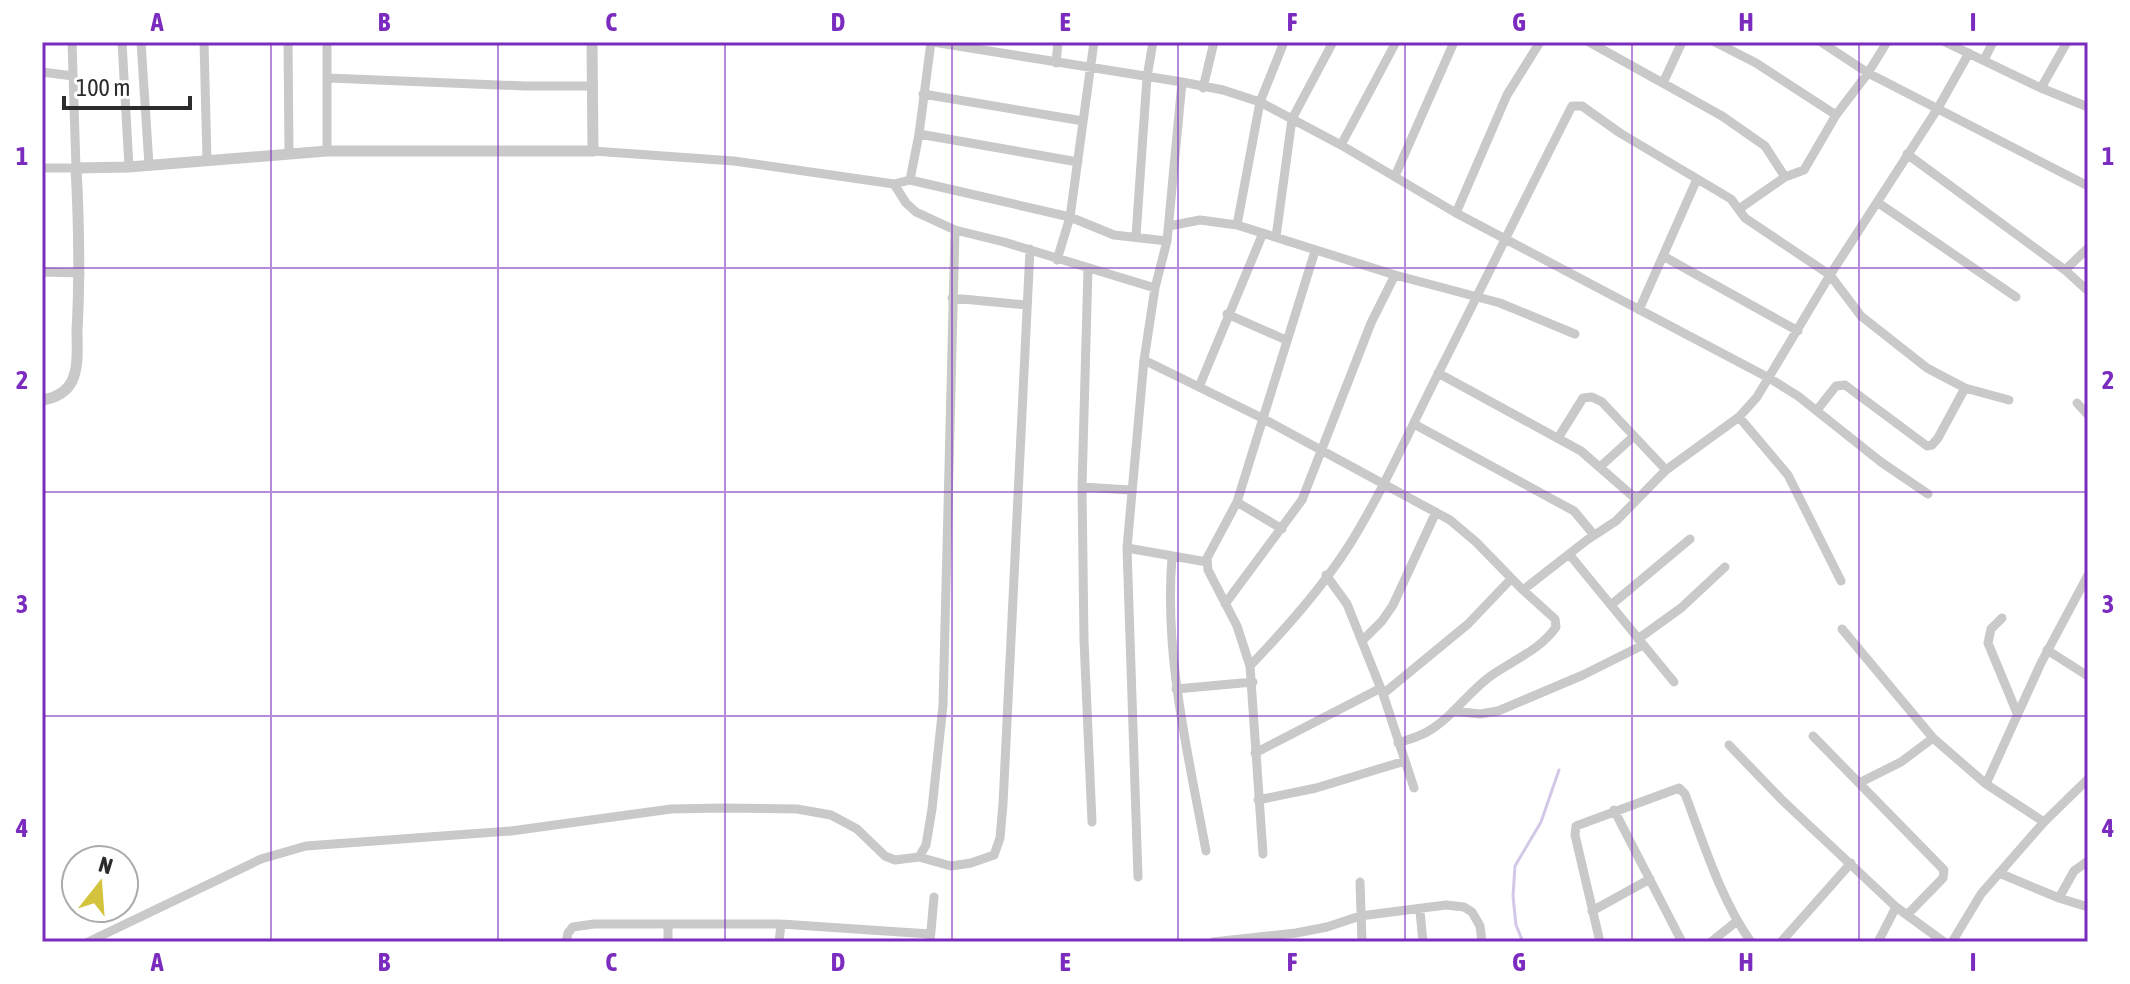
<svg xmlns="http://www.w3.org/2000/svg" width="2130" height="984" font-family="'Asap Condensed',sans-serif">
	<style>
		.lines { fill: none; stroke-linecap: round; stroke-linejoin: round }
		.stream { stroke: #d3c8e7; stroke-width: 3 }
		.minor { stroke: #c9c9c9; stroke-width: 9 }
		.tertiary { stroke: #c9c9c9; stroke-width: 11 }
		.grid { fill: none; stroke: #7b2cbf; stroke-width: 2; stroke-opacity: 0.55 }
		.neatline { fill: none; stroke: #7b2cbf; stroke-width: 3 }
		.grid-label { font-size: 26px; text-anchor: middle; font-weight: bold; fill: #7b2cbf }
	</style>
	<rect width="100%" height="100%" fill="#fff"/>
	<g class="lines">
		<path class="stream" d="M1523,942L1516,925L1513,896L1515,866L1541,822L1559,770"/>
		<path class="minor" d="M122,42L129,167
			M141,42L149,165
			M204,42L207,160
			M288,42L289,152
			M933,42L1182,82L1223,90L1260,102L1341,145L1456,213L1769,378L1798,396L1881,462L1928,494
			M1589,42L1722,116L1765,146L1785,177L1739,209
			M1715,42L1756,63L1836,115L1868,73L1887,42
			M1821,42L1868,73L2088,186
			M1945,42L2041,88L2088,107
			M1984,60L1993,42
			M1056,63L1058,42
			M42,72L73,76
			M329,78L525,86H592
			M1663,83L1682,42
			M1203,88L1214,42
			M2041,88L2067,42
			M923,94L1083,121
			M919,134L1078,162
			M1341,145L1396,42
			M327,151V42
			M593,151L734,161L894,184L910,180L919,134L931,42
			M1907,154L2065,270L2088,291
			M42,168H76L72,42
			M1395,176L1454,42
			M1785,177L1804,170L1836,115
			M910,180L1070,217L1114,235L1167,241
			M894,184L906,203L916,212L955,230L1004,242L1155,288
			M1877,202L2016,297
			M1456,213L1507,95L1540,42
			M1237,225L1260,102L1284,42
			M1169,226L1200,220L1237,225L1395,275L1500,303L1575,334
			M1136,236L1147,77L1153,42
			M1276,237L1292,119L1333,42
			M1663,256L1798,331
			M1057,260L1070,217L1094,42
			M1088,268L1082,487L1084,640L1092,822
			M2065,270L2088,248
			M42,272L80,273
			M952,298L1026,305
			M1639,310L1697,179
			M1227,314L1286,340
			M1144,360L1262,418L1450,520L1476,542L1523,590L1587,540L1616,521L1666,470L1739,417L1757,397L1830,275L1938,108L1969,53
			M1438,373L1581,451L1636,499
			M1199,387L1263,233
			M2077,403L2088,415
			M1817,410L1836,386L1845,385L1927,446L1932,445L1938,438L1965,388
			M1739,417L1788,475L1841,581
			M1414,424L1574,511L1594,535
			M1558,438L1583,398L1592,397L1602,402L1666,470
			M1601,466L1634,436
			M1082,487L1130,490
			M1237,502L1282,529
			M1127,548L1207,562
			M1569,554L1674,682
			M1172,557C1164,656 1188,753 1206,851
			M1326,575L1347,604L1383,694L1414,788
			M1225,604L1302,500L1371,323L1395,275
			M1611,605L1690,539
			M2002,618L1991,629L1988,643L2017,713
			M1842,629L1933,738L1986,784
			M1638,639L1681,608L1725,567
			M1362,641L1382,621L1393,605L1436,512
			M2047,650L2088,676
			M1250,666L1237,626L1208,570L1207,558L1237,502L1315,251
			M1176,689L1253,682
			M1383,694L1468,624L1511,579
			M1453,711L1480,714L1498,711L1583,675L1643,645
			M1813,736L1944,870L1943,878L1907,915
			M1398,743C1407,740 1418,737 1427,732C1452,718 1469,691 1492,675C1514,660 1541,649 1556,627L1555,619L1523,590
			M1729,745L1782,800L1896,907L1944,942
			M1255,753L1381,688
			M1859,783L1901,762L1933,738
			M1258,800L1316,788L1405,761
			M1614,810L1682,942
			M2044,822L1986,784L2041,663L2088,575
			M1263,854L1250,666C1286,628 1322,588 1350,544C1384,489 1410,429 1439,372C1484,283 1527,194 1572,106H1582L1620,133L1731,199L1745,218L1830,275L1861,316L1927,368L1965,388L2009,400
			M919,857L926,845L932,809L943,705L955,230
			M1999,873L2059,898L2088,907
			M1138,877L1127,548L1144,360L1155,288L1167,241L1182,82
			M1360,882L1362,942
			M2059,898L2074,871L2088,861
			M1420,911L1423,942
			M1592,911L1650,879
			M88,942L261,859L306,846L511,831L671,809L722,808L797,809L831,815L857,829L885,856L895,860L919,857L951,866L971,863L994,855L1000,838L1003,804L1030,249
			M566,942L568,933L573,927L594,924H781L930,934
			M668,942V924
			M779,942L781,924
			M930,942L934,897
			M1213,942L1296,933L1327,927L1360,916L1446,905L1464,907L1472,912L1480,926L1482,942
			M1600,942L1575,835L1576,826L1679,788L1685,794C1704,844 1720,898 1751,942
			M1711,942L1737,921
			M1781,942L1851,863
			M1878,942L1896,907
			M1952,942L1981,894L2044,822L2088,779"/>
		<path class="tertiary" d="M42,400C55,398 66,393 72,381C79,366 77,347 77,331C80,277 79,223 76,168L129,167L327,151H593L592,42"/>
	</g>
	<path class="grid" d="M271,42V942M498,42V942M725,42V942M952,42V942M1178,42V942M1405,42V942M1632,42V942M1859,42V942M42,268H2088M42,492H2088M42,716H2088"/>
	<rect width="2130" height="984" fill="none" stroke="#ffffff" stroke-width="88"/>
	<g transform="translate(100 884) rotate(17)"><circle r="38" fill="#ffffff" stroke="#ababab" stroke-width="2"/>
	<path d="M0-6L14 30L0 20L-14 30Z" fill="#d3c33d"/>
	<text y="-12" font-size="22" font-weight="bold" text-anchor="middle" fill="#2c2c2c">N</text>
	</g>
	<path d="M64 96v12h126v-12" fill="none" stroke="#2c2c2c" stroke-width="4"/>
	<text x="76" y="96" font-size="24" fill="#2c2c2c" stroke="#ffffff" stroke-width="6" paint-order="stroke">100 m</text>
	<rect x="44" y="44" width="2042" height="896" class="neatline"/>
	<g class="grid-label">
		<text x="157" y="31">A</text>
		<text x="384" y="31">B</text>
		<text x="611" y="31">C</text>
		<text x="838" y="31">D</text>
		<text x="1065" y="31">E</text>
		<text x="1292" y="31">F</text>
		<text x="1519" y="31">G</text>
		<text x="1746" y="31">H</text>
		<text x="1973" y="31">I</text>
		<text x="22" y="165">1</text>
		<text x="2108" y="165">1</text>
		<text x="22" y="389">2</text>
		<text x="2108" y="389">2</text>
		<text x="22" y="613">3</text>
		<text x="2108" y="613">3</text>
		<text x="22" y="837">4</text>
		<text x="2108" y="837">4</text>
		<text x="157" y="971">A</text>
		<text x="384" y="971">B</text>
		<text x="611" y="971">C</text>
		<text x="838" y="971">D</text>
		<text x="1065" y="971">E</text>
		<text x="1292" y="971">F</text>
		<text x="1519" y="971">G</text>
		<text x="1746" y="971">H</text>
		<text x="1973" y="971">I</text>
	</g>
</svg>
